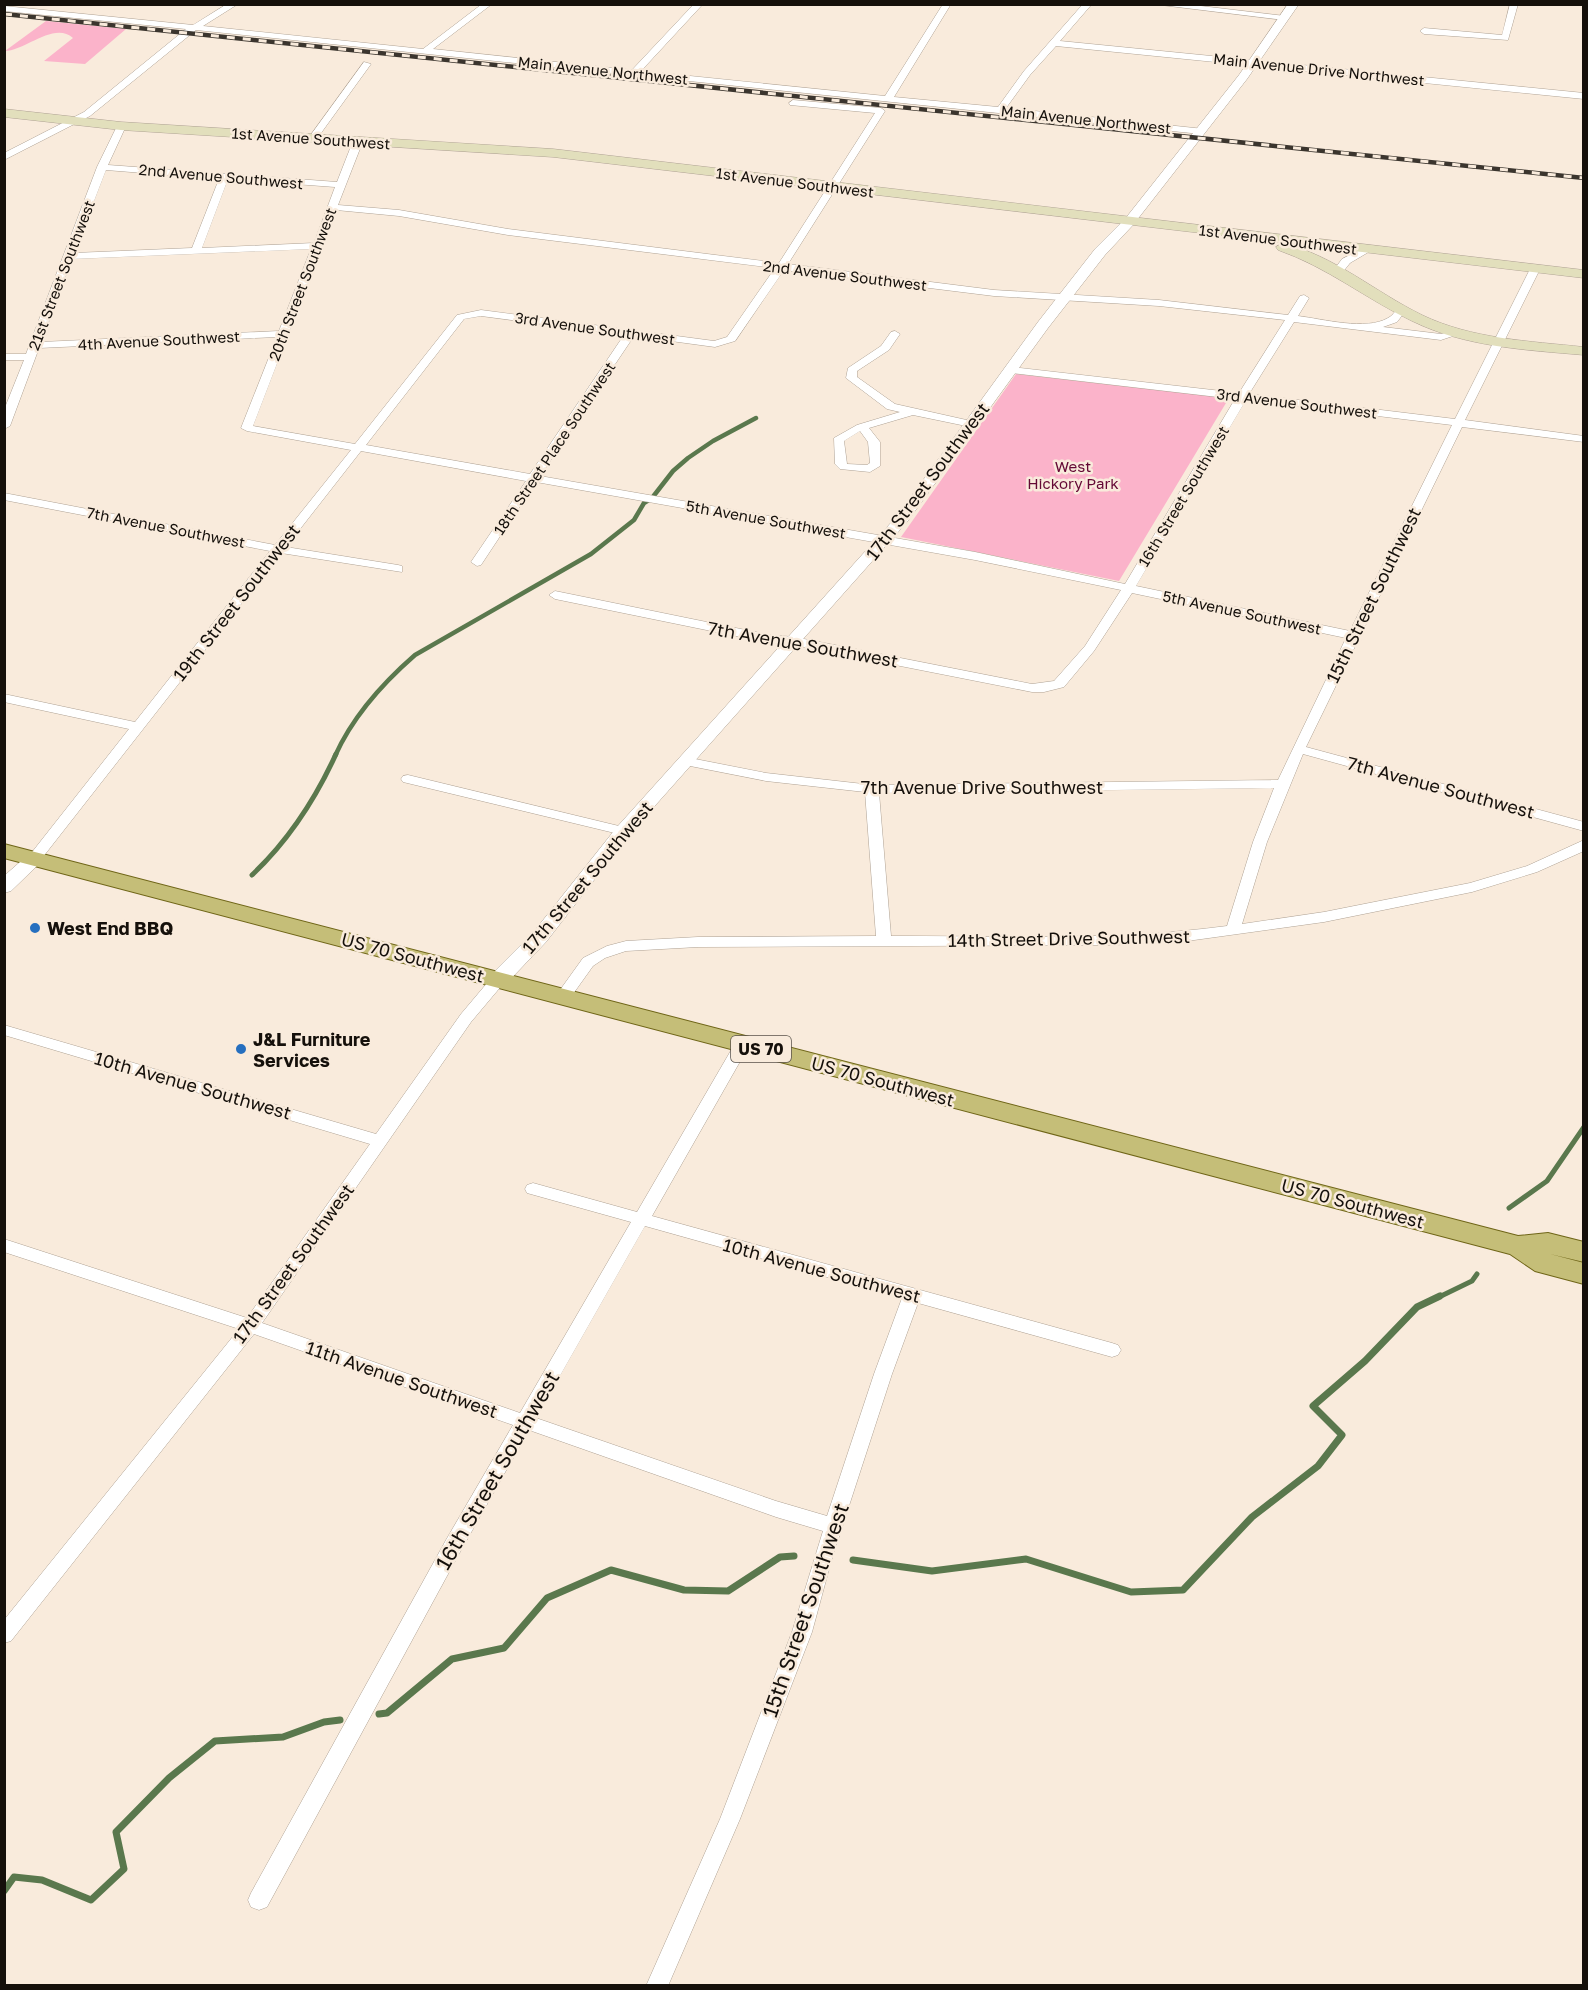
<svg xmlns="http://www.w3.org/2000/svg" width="1588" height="1990" font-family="'Golos Text',sans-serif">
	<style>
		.green { fill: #fbb3ca }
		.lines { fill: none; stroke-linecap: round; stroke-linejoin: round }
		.stream-far2 { stroke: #5a784d; stroke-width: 4.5 }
		.stream-far1 { stroke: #5a784d; stroke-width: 5 }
		.stream { stroke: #5a784d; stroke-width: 7 }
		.minor-casing { stroke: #afa294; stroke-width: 1 }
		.tertiary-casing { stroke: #afa294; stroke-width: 1 }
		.secondary-casing { stroke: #afa294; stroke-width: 1 }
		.primary-casing { stroke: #6f6517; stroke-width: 2 }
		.minor { fill: #fff; fill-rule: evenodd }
		.tertiary { fill: #fff; fill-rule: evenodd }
		.secondary { fill: #e2dfbc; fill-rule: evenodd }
		.primary { fill: #c5be78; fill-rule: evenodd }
		.rail-casing { stroke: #3b352e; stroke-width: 4.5 }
		.rail { stroke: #f9ebdc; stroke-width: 3; stroke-dasharray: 8; stroke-linecap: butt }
		.poi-dot { fill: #266fbf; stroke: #f9ebdc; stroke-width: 2 }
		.labels { text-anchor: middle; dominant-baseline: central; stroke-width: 5; stroke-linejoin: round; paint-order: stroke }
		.far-street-label { font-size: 15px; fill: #15100b; stroke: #f9ebdc }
		.far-park-label { font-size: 15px; fill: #640835; stroke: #f9ebdc }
		.shield { fill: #f9ebdc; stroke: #59524a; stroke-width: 1.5 }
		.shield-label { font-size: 16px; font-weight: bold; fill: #15100b }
		.street-label { font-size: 18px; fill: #15100b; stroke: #f9ebdc }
		.poi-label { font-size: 18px; font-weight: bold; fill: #15100b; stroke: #f9ebdc; text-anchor: start }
		.near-street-label { font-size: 21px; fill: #15100b; stroke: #f9ebdc }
	</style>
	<rect width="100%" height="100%" fill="#f9ebdc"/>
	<path class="green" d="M46,21L126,29L85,64L44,61L73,38C54,21 25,51 5,51Z
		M1016,374L1229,398L1119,581L901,537Z"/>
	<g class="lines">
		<path class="stream-far2" d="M335,756C352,718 384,682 415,655L591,554L634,520L644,503L652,498L673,471L688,458L713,441L756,418"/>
		<path class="stream-far1" d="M252,875C288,841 315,800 336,754
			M1509,1208L1547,1181L1584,1127
			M1437,1298L1472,1281L1477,1274"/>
		<path class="stream" d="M853,1560L932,1571L1026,1559L1131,1592L1183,1590L1252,1517L1318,1466L1342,1435L1313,1406L1365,1361L1417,1307L1440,1296
			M379,1714L387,1713L452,1659L504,1648L547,1598L611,1570L684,1590L728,1591L780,1557L794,1556
			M4,1891L14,1877L42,1880L91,1900L124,1869L116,1832L169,1778L215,1741L283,1737L324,1722L340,1720"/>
		<defs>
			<path id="minor" d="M227,4H238L203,26L423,49L482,4H492L433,49L632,70L694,4H703L641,71L885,96L943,4H951L894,97L998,107L1024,71L1083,4H1092L1060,41L1584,93V99L1056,46L1030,75L1006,108L1204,129L1206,131L1201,134L196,30L90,116L4,160V153L84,112L186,29L4,11V6L193,25Z
				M1153,4H1184L1285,16L1289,18L1285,20Z
				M1510,4H1518L1508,40L1424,34L1420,31L1424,28L1502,35Z
				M364,62L371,64L316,140H310V136Z
				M793,100L881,108L885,111L788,264L994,290L1159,300L1288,315L1300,296L1304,295L1309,298L1298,316C1323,319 1366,331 1388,318C1394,315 1396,308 1402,306L1407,309L1397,322L1383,327L1441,334L1457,330L1462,333L1441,340L1294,322L1249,394L1455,419L1530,269L1539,267L1540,269L1465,420L1584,436V442L1462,427L1306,747L1584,822V831L1303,754L1267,842L1242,924L1324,912L1470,883L1527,866L1584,840V851L1537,872L1472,892L1324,922L1187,941L1112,945L698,947L626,951L605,958L593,966L568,1001H558L555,997L583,958L607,946L626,941L698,937L876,936L865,792L766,781L680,764L678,761L680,758L685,757L766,773L872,785L1278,780L1346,638L1132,593L1094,651L1064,687L1044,692H1032L794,645L770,643L555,599L549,595L555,591L770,635L794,637L1032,684L1054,681L1085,646L1121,590L975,560L536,482L481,565L477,566L471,562L526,481L361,451L286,547L398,565L402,566V572L281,553L39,862H29L27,859L29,856L129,729L4,702V694L135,722L270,551L4,500V493L275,545L351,450L247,431L241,428L277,337L39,348L10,426L4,429V410L24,360H4V354H26L97,167L118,124L126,126L108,165L337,182L353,141L358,138L363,141L338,205L399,210L508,229L779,263L875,113L790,105L789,103ZM106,170L219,179L192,248L74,253ZM228,179L335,187L314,243L202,248ZM336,210L399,216L508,235L775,268L727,337L714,341L481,310L457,315L355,444L253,426ZM311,249L279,331L41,342L72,259ZM784,270L994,296L1159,306L1285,320L1239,393L1011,367L1006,370L1011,373L1235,399L1125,584L975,552L540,476L634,336L715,347L735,341ZM481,316L624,335L530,474L366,445L464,319ZM1246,400L1452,425L1350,631L1136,586ZM1274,788L1253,842L1227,926C1116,941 1003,936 891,936L879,793Z
				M1364,248L1372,250L1350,263L1342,273H1334L1333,271L1342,259Z
				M895,331L900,334L889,350L857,371V377L895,404L971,421L977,424L971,427L913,415L869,428L880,442V466L870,472L840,469L835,464L834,438L857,425L900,412L887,409L846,378L848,368L881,346L891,332ZM860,431L868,442L870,463L867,465L847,464L844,441Z
				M408,775L623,827L630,831L623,835L403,782L401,779L403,776Z
				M498,975L503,976L505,980L503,984L471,1022L262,1323L520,1413L631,1222L527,1193L525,1189L527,1185L533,1183L637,1212L737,1040H747L750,1044L652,1216L1112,1343L1118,1345L1121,1350L1118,1355L1112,1357L918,1303L892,1374L832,1558L812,1632L740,1819L668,1986H646L720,1819L792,1632L823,1531L776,1517L529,1430L460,1552L267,1907L259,1910L251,1907L248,1900L251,1893L446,1540L513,1425L254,1334L11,1641L4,1643V1620L239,1329L4,1252V1239L247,1318L370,1144L4,1035V1025L376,1134L461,1014L493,976ZM645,1226L902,1298L874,1374L827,1516L776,1501L536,1418Z"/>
			<path id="tertiary" d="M1288,4H1299L1247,79L1133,225L1105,255L1048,328L907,522L629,835L546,942L505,985L498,987L491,985L488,980L491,975L532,934L617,827L897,516L1038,322L1095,249L1125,219L1239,75Z
				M34,853L40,855L43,859L40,863L11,891L4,893V876L28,855Z"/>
			<path id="secondary" d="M4,109L121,122L553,149L1584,270V278L553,157L121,130L4,117Z
				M1283,243C1335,256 1375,292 1422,315C1472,339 1529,341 1584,347V355C1526,350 1465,347 1412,321C1366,299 1327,267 1278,250L1276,247Z"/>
			<path id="primary" d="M4,844L1518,1236L1548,1233L1584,1242V1262L1550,1254L1584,1263V1284L1535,1271L1510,1254L4,858Z"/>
		</defs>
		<use href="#minor" class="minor-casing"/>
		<use href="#tertiary" class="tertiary-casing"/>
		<use href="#secondary" class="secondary-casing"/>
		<use href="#primary" class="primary-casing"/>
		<use href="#minor" class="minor"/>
		<use href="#tertiary" class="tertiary"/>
		<use href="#secondary" class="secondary"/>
		<use href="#primary" class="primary"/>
		<defs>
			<path id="rail" d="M4,14L1584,178"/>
		</defs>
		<use href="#rail" class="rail-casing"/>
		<use href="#rail" class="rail"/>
	</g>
	<g class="poi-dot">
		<circle cx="35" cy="928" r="6"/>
		<circle cx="241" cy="1049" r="6"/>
	</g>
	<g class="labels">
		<g class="far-street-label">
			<text transform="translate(1319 69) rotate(6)">Main Avenue Drive Northwest</text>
			<text transform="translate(603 70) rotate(6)">Main Avenue Northwest</text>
			<text transform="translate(1086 119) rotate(6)">Main Avenue Northwest</text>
			<text transform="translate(311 138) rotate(4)">1st Avenue Southwest</text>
			<text transform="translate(221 176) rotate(5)">2nd Avenue Southwest</text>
			<text transform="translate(795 182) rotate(7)">1st Avenue Southwest</text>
			<text transform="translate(1278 239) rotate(7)">1st Avenue Southwest</text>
			<text transform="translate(61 275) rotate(-69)">21st Street Southwest</text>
			<text transform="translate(845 275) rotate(7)">2nd Avenue Southwest</text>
			<text transform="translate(302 284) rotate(-69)">20th Street Southwest</text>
			<text transform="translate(595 328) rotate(8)">3rd Avenue Southwest</text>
			<text transform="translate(159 340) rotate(-3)">4th Avenue Southwest</text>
			<text transform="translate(1297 403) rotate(7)">3rd Avenue Southwest</text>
			<text transform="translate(554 448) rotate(-56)">18th Street Place Southwest</text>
			<text transform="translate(1183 496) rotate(-59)">16th Street Southwest</text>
			<text transform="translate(766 519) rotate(10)">5th Avenue Southwest</text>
			<text transform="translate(166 527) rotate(11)">7th Avenue Southwest</text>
			<text transform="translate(1242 612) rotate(12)">5th Avenue Southwest</text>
		</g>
		<g class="far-park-label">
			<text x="1073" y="466">West<tspan x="1073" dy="17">Hickory Park</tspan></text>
		</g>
		<rect class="shield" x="731" y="1036" width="60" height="26" rx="4.5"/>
		<g class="shield-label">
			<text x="761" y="1049">US 70</text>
		</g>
		<g class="street-label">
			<text transform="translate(927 481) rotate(-53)">17th Street Southwest</text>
			<text transform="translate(1373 595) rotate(-64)">15th Street Southwest</text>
			<text transform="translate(236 602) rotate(-52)">19th Street Southwest</text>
			<text transform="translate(803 644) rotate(10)">7th Avenue Southwest</text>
			<text x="982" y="787">7th Avenue Drive Southwest</text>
			<text transform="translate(1441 787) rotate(15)">7th Avenue Southwest</text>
			<text transform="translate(587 877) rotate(-50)">17th Street Southwest</text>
			<text transform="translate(1069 938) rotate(-1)">14th Street Drive Southwest</text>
			<text transform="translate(413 957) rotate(15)">US 70 Southwest</text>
			<text transform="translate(883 1081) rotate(15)">US 70 Southwest</text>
			<text transform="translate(193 1085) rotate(16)">10th Avenue Southwest</text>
			<text transform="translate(1353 1203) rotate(15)">US 70 Southwest</text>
			<text transform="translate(293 1263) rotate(-54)">17th Street Southwest</text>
			<text transform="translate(822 1270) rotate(15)">10th Avenue Southwest</text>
			<text transform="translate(402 1379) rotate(19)">11th Avenue Southwest</text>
		</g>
		<g class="poi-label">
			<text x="47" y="928">West End BBQ</text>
			<text x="253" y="1039">J&amp;L Furniture<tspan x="253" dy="21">Services</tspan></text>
		</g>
		<g class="near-street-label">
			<text transform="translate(497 1470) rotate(-60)">16th Street Southwest</text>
			<text transform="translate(805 1610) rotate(-71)">15th Street Southwest</text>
		</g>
	</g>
	<rect width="1588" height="1990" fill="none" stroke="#15100b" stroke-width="12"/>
</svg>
